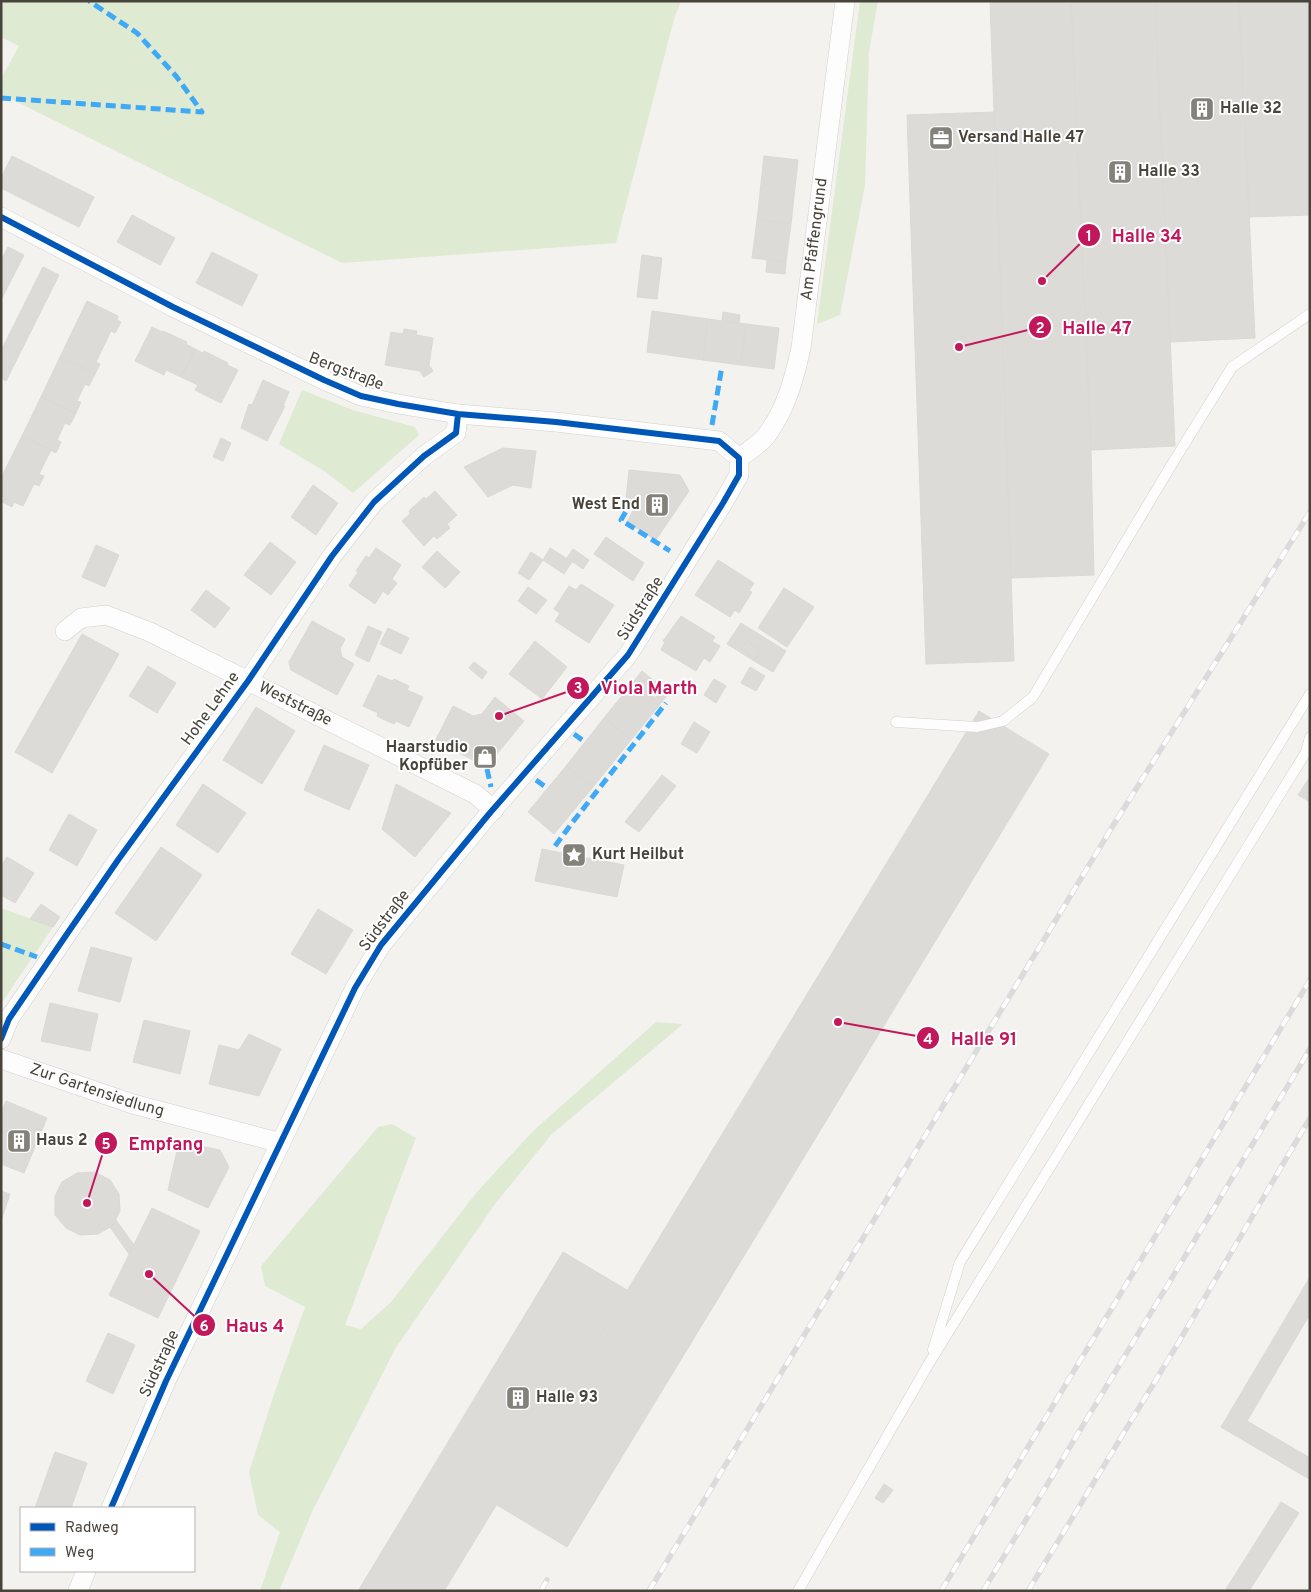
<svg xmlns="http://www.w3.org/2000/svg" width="1311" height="1592" font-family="Overpass,sans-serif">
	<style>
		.green { fill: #dfead2 }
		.building { fill: #dcdbd7; stroke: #dbd9d5 }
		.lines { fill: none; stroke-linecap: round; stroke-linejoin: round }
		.lane-casing { stroke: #d1d0cc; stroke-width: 11 }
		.street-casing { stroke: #d1d0cc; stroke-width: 20 }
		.lane { stroke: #fdfdfd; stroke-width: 10 }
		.street { stroke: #fdfdfd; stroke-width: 19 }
		.rail-casing { stroke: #dbdbdb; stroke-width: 5.5 }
		.rail { stroke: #fff; stroke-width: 4; stroke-dasharray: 11; stroke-linecap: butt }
		.quiet { stroke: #3fa9f5; stroke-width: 5; stroke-dasharray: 10 5; stroke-linecap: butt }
		.cycleway-casing { stroke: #fff; stroke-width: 9 }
		.cycleway { stroke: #0057b8; stroke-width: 6 }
		.labels { text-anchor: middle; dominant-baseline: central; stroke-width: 4; stroke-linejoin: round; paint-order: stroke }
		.poi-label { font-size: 16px; font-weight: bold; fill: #49443b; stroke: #fff; text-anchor: start }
		.street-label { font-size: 16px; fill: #49443b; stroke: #fff }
		.leader { fill: none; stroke: #c2185b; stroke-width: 2 }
		.callout-dot { fill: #c2185b; stroke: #fff; stroke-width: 2 }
		.mark-label { font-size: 15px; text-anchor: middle; font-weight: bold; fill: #fff }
		.callout-label { font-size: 18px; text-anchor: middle; font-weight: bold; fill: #c2185b; stroke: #fff; stroke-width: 4; stroke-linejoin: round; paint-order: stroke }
	</style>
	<rect width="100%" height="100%" fill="#f3f2ef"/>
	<path class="green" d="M1,1H681L674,19L616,243L342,263L1,94V79L19,46L1,37Z
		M860,1H878L869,52L865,185L840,315L817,324Z
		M302,390L353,410L415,427L419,435L353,493L324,471L279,444Z
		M1,908L53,927L1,1004Z
		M656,1022L683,1024L552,1134L495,1204L395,1349L312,1512L279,1591H260L280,1532L258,1515L249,1472L274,1394L305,1307L265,1286L261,1266L378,1127L392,1124L416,1138L345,1325L361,1329L391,1302L477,1192L533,1131Z"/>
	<path class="building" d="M990,1H1071L1091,450L1094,575L1011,578Z
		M1071,1H1155L1175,446L1091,450Z
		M1155,1H1239L1255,338L1170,342Z
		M1239,1H1310V215L1249,217Z
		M995,112L1014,661L926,664L907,115Z
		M12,156L94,197L79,227L1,188V178Z
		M764,156L798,160L791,224L757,220Z
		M132,215L175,238L160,265L117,242Z
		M757,220L791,224L786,262L752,258Z
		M8,247L24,255L1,300V260Z
		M212,252L258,275L242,306L196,283Z
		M642,255L662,258L657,299L637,297Z
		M767,260L786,262L785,274L766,272Z
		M43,267L59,275L6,381L1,378V351Z
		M87,301L118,316L117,320L121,322L115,333L111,331L96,362L100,364L95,374L60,357Z
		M652,311L708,319L703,360L647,352Z
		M723,312L740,315L739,323L722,320Z
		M708,319L746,324L741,365L703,360Z
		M746,324L779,328L774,369L741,365Z
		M152,327L162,332L163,331L187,342L186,344L195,349L181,377L166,370L164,375L135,361Z
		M404,329L417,331L416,335L433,338L429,365L433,371L424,377L420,371L385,365L391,332L403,334Z
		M195,349L203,353L204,351L228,363L227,365L238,370L221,403L195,390L198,385L181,377Z
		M60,357L95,374L89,386L85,384L77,401L81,402L76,413L41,397Z
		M263,380L289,392L283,406H285L267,441L241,428L249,404L252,405Z
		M41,397L76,413L70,425L65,423L57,440L61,442L56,453L22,436Z
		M22,436L51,450L39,474L44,476L39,486L34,484L23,506L14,502L12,507L2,502L4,497L1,496V478Z
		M221,438L231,443L223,461L213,457Z
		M503,448L536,451L531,488L513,485L488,497L464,467Z
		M629,470L680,475L689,491L656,540L627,522L635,507L631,499H626Z
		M313,485L338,503L316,535L291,517Z
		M435,491L457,515L447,524L450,528L437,539L434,536L424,546L402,521L410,514L409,511L424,497L426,499Z
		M606,537L644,563L633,581L594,554Z
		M270,542L296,562L271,595L244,575Z
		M96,545L119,555L105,587L82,577Z
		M376,548L401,565L392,579L397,583L388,595L383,591L375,604L349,586L358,572L356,571L366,556L369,558Z
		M550,548L572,562L564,574L543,560Z
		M573,549L589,560L583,569L567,558Z
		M437,551L460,572L445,588L422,567Z
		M531,552L543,560L529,580L518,573Z
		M718,560L754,583L749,591L752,592L739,613L735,610L730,617L695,595Z
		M581,584L614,605L589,643L555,621L560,613L554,609L569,586L576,590Z
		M528,587L547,600L536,614L518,601Z
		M784,588L814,607L787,647L758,628Z
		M206,590L230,608L215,628L191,610Z
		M681,616L715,637L712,641L720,646L710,662L704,658L696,671L661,650L665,642L663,641Z
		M312,621L345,639L340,649L342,657L354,664L337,695L291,670L289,662Z
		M741,623L786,651L773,672L754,661L760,650L747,641L740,652L727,644Z
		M368,626L382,632L369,662L355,655Z
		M388,628L409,638L401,654L380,644Z
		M82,634L119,654L52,773L15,752Z
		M535,641L567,667L542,699L509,674Z
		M747,641L760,650L754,661L740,652Z
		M474,662L487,672L482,679L469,668Z
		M148,666L176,683L157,713L129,696Z
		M750,667L765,676L756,691L741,683Z
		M642,671L669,693L631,740L604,718Z
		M378,675L392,681L394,679L409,686L407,690L423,697L409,727L396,721L394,724L385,720L377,716L378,713L363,706Z
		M714,679L726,686L716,703L704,695Z
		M495,697L524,721L492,760L481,764L435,741L453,706L473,716L482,714Z
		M256,707L295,731L262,784L223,760Z
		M979,711L1049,754L567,1547L497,1505Z
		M604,718L631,740L593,787L566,766Z
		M694,722L710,732L697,753L681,744Z
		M324,745L369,765L349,810L304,790Z
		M566,766L593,787L554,834L528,812Z
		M662,775L676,786L639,832L625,822Z
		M1310,777V802L1298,795Z
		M203,784L246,813L218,853L176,825Z
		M396,784L451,813L415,857L382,829Z
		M69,814L97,830L77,866L49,850Z
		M161,847L202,875L156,941L115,913Z
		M542,849L624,865L617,897L535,881Z
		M7,857L34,873L15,903L1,895V866Z
		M41,904L60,917L53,927L30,919Z
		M318,909L353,930L326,974L291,954Z
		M91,947L132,958L120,1002L78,991Z
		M50,1003L98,1014L90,1051L41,1041Z
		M144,1020L190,1031L180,1074L133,1062Z
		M249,1034L281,1049L259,1096L209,1084L219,1045L239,1050Z
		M6,1101L47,1118L24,1173L1,1164V1113Z
		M179,1142L220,1150L229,1167L208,1208L168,1190Z
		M95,1172L110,1180L119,1194L120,1211L113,1225L110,1227L98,1234L80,1235L66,1228L55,1215V1196L62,1182L77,1173Z
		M1,1191L10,1194L1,1221Z
		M152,1208L200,1231L158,1318L109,1295Z
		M116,1220L134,1245L129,1254L110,1227L113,1225Z
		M563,1252L627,1290L444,1591H358Z
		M1310,1277V1314L1247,1421L1310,1458L1309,1479L1221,1427Z
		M108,1333L135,1345L113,1394L86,1381Z
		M55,1452L87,1463L71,1508H35Z
		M884,1484L893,1490L883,1503L875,1498Z
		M1281,1502L1299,1513L1249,1591H1229L1226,1589Z"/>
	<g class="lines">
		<defs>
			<path id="lane" d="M896,722L977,727L1003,721L1033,697L1169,469L1232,367L1310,314
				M933,1350L960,1262L1310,694
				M798,1591L928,1365L1306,752L1310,737"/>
			<g id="street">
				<path d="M1,217L173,307L324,380L361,396L398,404L458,414L556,422L719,441L739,458"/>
				<path id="s1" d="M739,458C748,451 760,444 766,436C786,410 794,379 801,348L845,1"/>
				<path id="s2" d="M65,631L81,618L106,615L150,632L475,794L494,810"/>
				<path d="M1,1039L9,1019L69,931L118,860L248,681L332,556L374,502L424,456L456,433L458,414"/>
				<path id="s3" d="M1,1059L133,1104L281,1143"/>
				<path d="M111,1508L166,1381L355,988L381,945L489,814L628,655L723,503L739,475V458"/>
				<path d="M78,1591L86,1571"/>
			</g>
		</defs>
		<use href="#lane" class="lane-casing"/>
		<use href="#street" class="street-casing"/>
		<use href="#lane" class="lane"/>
		<use href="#street" class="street"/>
		<defs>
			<path id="rail" d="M541,1591L547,1580
				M649,1591L1114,824L1310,512
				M941,1591L1310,980
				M983,1591L1310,1049
				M1028,1591L1177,1345L1310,1118"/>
		</defs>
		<use href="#rail" class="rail-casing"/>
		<use href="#rail" class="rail"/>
		<path class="quiet" d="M1,98L202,112L176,76L137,33L89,1
			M712,425L722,366
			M622,502L629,506L621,520L670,551
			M613,687L623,695
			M574,734L585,742
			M487,769L491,787
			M536,780L547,788
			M555,846L572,823L666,703
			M1,944L37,957"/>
		<defs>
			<path id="cycleway" d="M1,217L173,307L324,380L361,396L398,404L458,414L556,422L719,441L739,458V475L723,503L628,655L489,814L381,945L355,988L166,1381L111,1508
				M1,1039L9,1019L69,931L118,860L248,681L332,556L374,502L424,456L456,433L458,414"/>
		</defs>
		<use href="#cycleway" class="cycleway-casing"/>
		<use href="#cycleway" class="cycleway"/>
	</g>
	<defs>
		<symbol id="building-square" viewBox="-11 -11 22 22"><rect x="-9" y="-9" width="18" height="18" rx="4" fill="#84817a" stroke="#fff"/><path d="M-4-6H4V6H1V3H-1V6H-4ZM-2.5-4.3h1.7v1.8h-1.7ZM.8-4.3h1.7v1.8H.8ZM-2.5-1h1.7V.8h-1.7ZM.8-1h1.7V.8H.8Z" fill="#fff"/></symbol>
		<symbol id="office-square" viewBox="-11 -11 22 22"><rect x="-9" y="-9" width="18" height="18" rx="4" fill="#84817a" stroke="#fff"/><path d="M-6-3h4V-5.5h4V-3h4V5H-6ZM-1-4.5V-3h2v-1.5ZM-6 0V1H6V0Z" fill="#fff"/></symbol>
		<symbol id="shop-square" viewBox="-11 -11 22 22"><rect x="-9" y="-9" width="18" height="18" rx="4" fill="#84817a" stroke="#fff"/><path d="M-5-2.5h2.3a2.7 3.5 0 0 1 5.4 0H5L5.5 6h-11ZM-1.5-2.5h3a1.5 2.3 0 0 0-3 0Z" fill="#fff"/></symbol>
		<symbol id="sight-square" viewBox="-11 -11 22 22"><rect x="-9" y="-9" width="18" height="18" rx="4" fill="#84817a" stroke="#fff"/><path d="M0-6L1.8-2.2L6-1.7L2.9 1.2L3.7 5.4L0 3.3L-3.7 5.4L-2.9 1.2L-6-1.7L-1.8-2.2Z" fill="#fff"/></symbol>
	</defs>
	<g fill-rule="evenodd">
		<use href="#building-square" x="1188" y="95" width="28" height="28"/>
		<use href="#office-square" x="927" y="124" width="28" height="28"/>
		<use href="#building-square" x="1106" y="158" width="28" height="28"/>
		<use href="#building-square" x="643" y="491" width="28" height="28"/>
		<use href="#shop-square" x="471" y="743" width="28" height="28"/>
		<use href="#sight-square" x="560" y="841" width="28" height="28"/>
		<use href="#building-square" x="5" y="1127" width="28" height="28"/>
		<use href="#building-square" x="504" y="1384" width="28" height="28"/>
	</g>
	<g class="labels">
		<g class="poi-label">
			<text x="1220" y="109">Halle 32</text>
			<text x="958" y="138">Versand Halle 47</text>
			<text x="1138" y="172">Halle 33</text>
			<text x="640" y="505" text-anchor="end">West End</text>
			<text x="468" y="748" text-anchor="end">Haarstudio<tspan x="468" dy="18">Kopfüber</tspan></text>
			<text x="592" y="855">Kurt Heilbut</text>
			<text x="36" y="1141">Haus 2</text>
			<text x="536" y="1398">Halle 93</text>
		</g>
		<g class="street-label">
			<text stroke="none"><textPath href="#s1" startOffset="240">Am Pfaffengrund</textPath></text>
			<text transform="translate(346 372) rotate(21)">Bergstraße</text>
			<text transform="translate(641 609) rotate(-58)">Südstraße</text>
			<text stroke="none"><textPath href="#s2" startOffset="255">Weststraße</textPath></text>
			<text transform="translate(211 709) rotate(-54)">Hohe Lehne</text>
			<text transform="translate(385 921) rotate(-53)">Südstraße</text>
			<text stroke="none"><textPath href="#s3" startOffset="101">Zur Gartensiedlung</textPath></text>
			<text transform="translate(160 1364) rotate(-65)">Südstraße</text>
		</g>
	</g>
	<path class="leader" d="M1042 281L1089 235M959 347L1040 327M499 716L578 688M838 1022L928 1038M87 1203L106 1143M149 1274L204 1325"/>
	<g class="callout-dot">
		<circle cx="1042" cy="281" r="5"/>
		<circle cx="959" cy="347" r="5"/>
		<circle cx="499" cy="716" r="5"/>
		<circle cx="838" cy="1022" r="5"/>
		<circle cx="87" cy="1203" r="5"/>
		<circle cx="149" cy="1274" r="5"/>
		<circle cx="1089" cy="235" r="12"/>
		<circle cx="1040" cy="327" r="12"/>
		<circle cx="578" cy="688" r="12"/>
		<circle cx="928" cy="1038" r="12"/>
		<circle cx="106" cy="1143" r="12"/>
		<circle cx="204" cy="1325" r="12"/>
	</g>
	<g class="mark-label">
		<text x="1089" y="241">1</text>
		<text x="1040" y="333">2</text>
		<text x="578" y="693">3</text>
		<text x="928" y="1044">4</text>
		<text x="106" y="1149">5</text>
		<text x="204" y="1331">6</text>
	</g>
	<g class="callout-label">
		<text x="1147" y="242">Halle 34</text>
		<text x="1097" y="334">Halle 47</text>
		<text x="649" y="694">Viola Marth</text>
		<text x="984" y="1045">Halle 91</text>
		<text x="166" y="1150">Empfang</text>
		<text x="255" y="1332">Haus 4</text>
	</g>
	<rect width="1311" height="1592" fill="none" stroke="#49443b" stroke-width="5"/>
	<rect x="20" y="1507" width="175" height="65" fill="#ffffff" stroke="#b6b4b1"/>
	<rect x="30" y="1523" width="25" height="8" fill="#0057b8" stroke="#b6b4b1"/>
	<text x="65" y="1532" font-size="15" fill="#49443b">Radweg</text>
	<rect x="30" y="1548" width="25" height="8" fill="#3fa9f5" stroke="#b6b4b1"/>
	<text x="65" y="1557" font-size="15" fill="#49443b">Weg</text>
</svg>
